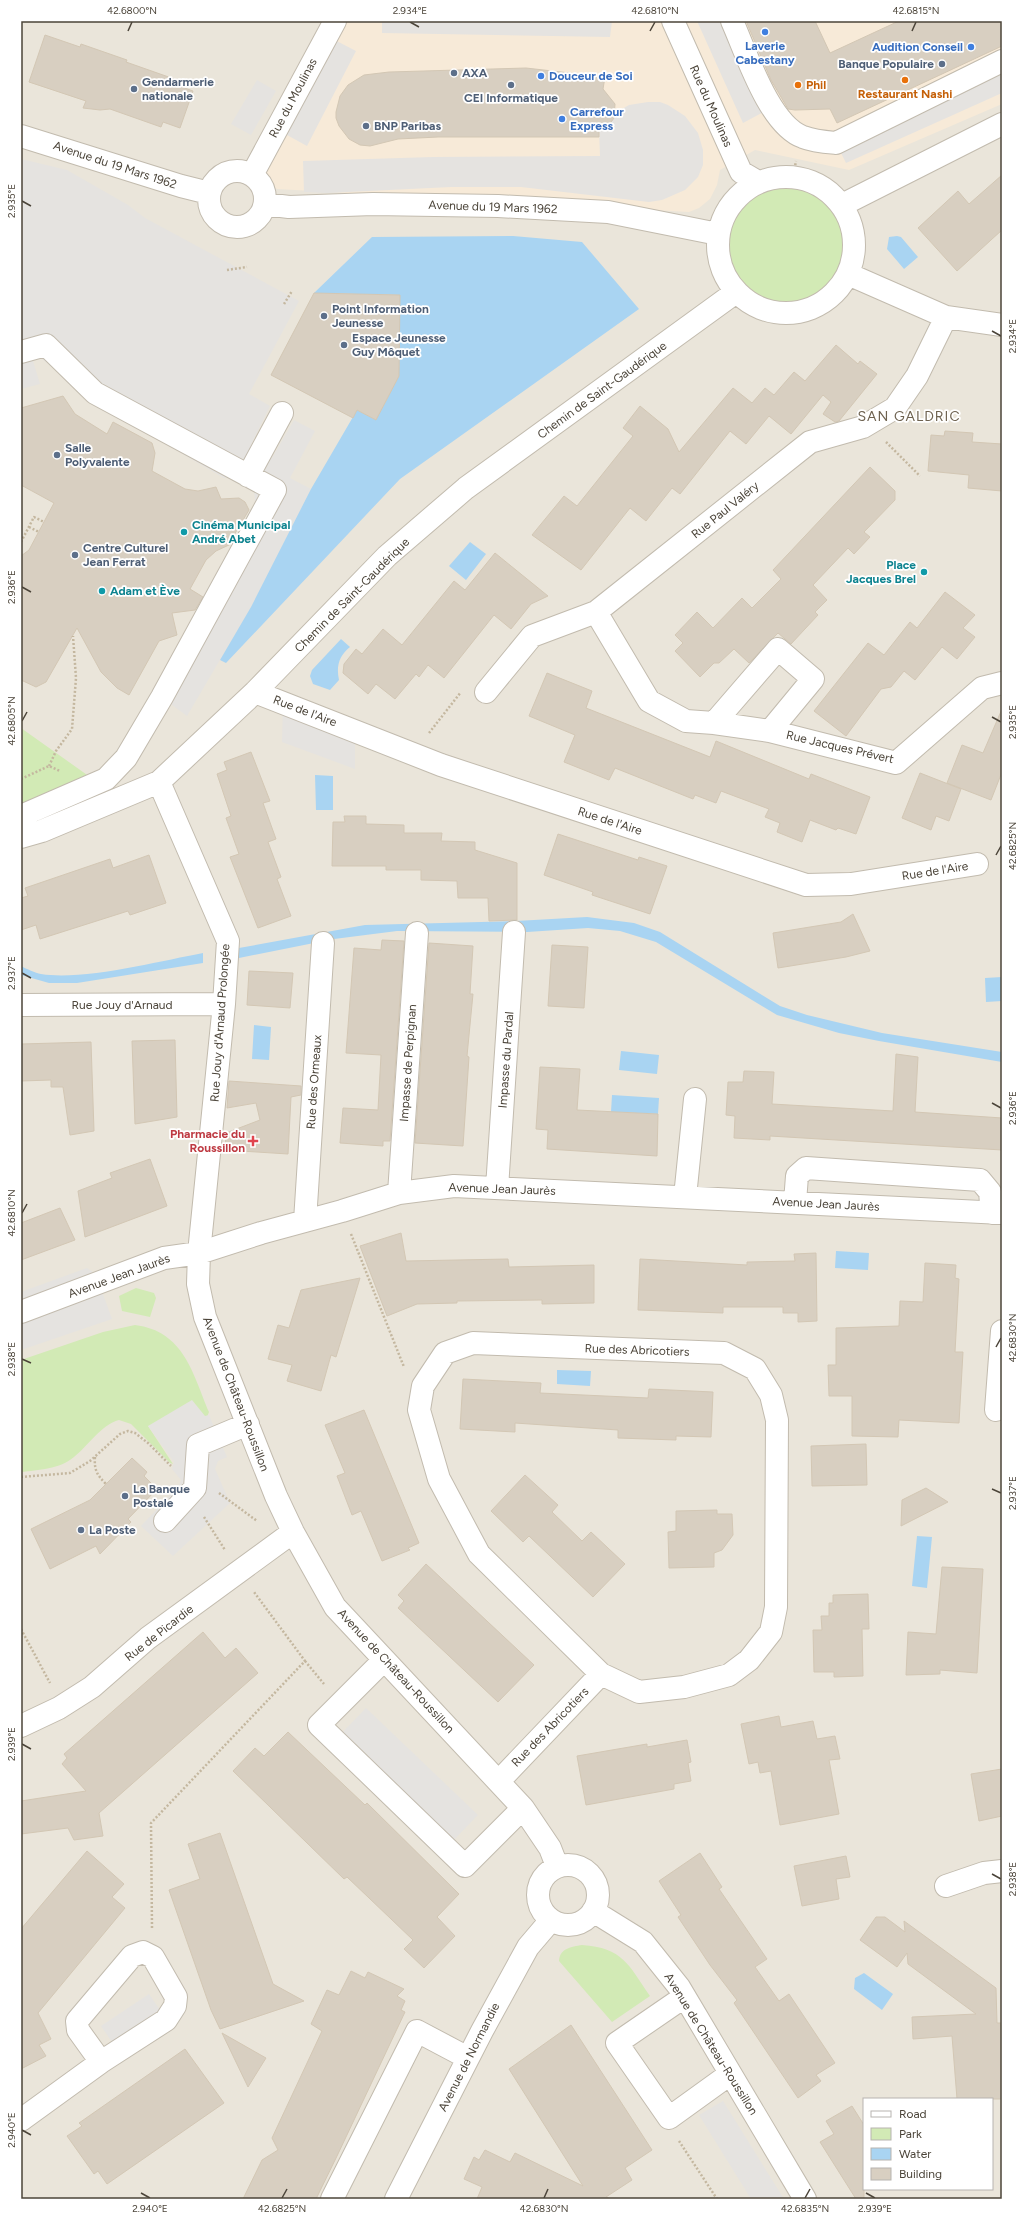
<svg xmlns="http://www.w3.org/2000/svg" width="1023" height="2220" font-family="Figtree,sans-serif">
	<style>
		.residential { fill: #eae5da; fill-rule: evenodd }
		.commercial { fill: #f7ead8 }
		.green { fill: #d2eab5 }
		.parking { fill: #e5e3e0 }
		.water { fill: #a9d4f2 }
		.building { fill: #d8cfc1; stroke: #d3c7b4 }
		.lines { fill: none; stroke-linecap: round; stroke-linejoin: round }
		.minor-casing { stroke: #c2bbae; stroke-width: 24 }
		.path { stroke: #c4b79f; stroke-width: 2.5; stroke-dasharray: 2 2; stroke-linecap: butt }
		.minor { stroke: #fff; stroke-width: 22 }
		.ticks { fill: none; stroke: #4b4439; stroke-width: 1.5 }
		.shop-dot { fill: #3f7fe0; stroke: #fff; stroke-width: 1.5 }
		.service-dot { fill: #5c6f8a; stroke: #fff; stroke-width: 1.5 }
		.food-dot { fill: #e8710a; stroke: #fff; stroke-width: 1.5 }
		.culture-dot { fill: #0f9aa8; stroke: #fff; stroke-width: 1.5 }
		.health-dot { fill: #e0444e; stroke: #fff; stroke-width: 1.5 }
		.labels { text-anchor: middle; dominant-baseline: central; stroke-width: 3.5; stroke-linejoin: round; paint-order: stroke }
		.shop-label { font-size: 12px; font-weight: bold; fill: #366cbe; stroke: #fff; text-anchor: start }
		.service-label { font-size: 12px; font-weight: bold; fill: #4e5e75; stroke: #fff; text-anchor: start }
		.food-label { font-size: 12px; font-weight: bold; fill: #c56008; stroke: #fff; text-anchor: start }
		.street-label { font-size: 12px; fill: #4b4439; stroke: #fff }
		.culture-label { font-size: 12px; font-weight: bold; fill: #0d838f; stroke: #fff; text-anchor: start }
		.health-label { font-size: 12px; font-weight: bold; fill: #be3a42; stroke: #fff; text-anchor: end }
		.quarter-label { font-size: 14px; letter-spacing: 1px; fill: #6e6250; stroke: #fff }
		.neatline { fill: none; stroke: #4b4439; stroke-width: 1.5 }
		.ticks-label { font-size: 10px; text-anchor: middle; fill: #4b4439 }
	</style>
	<rect width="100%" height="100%" fill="#f6f3ec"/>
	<path class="residential" d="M21,21H1002V2199H21ZM864,2099H992V2189H864Z"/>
	<path class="commercial" d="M335,21H1002V104L849,170L755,150L720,170L717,185L710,199L699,208L689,212L277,189L252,175Z"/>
	<path class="green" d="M718 245a68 68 0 1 1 136 0a68 68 0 1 1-136 0Z
		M21,728L90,777L21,807Z
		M136,1288L154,1293L156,1298L150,1317L122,1311L119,1296Z
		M135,1325C184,1331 193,1374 209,1412L207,1417L148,1426L173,1464L170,1463L131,1424L119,1420C101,1425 88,1446 74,1457C60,1469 38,1470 21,1472V1360L103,1332Z
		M582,1945C623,1948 628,1964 650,1996L612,2022L559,1961C560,1948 571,1947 582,1945Z"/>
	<path class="parking" d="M382,21H612L610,37L382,33Z
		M697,21H732L771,108L743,123Z
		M327,36L356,51L307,146L276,129Z
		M1002,61V93L846,163L836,143Z
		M257,80L276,91L251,135L231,124Z
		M648,102H660L668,105L685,116L698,133L703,150V165L698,177L685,190L662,200L649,202L521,187H451L327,193L304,192L303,161L433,157L600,156L599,128L609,125L615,113L629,105Z
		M21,159L67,170L128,205L145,218L299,301L249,394L270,406L251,445L272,458L294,420L315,431L290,478L311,489L251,607L187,716L160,696L256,511L254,490L232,477L224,478L95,403L69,384L52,366L42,359H37L33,361L40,384L21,389Z
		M283,703L355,730V769L282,742Z
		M87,1268L105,1280L99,1283L112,1319L21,1350V1292Z
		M192,1400L205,1416L209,1415L227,1457L218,1461L215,1469L230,1503L173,1556L141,1526L179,1486L181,1480L172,1469L174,1462L148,1426Z
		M366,1708L478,1815L446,1848L335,1740Z
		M149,1994L160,2010L112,2042L101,2026Z
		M723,2101L784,2199H751L699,2115Z"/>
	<path class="water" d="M513,236L582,242L639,309L400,479L226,663L220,660L251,607L311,489L357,410L376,420L399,376L400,295L314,293L372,237Z
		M897,236L901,237L918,257L904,269L887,249L889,237Z
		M470,542L486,554L466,580L449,566Z
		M341,639L350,647C339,656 336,666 339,680L330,690L313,684L310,676L312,670Z
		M315,775L333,776V810H316Z
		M587,917L634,923L660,932L780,1006L807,1015L882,1033L1002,1052V1062L879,1041L839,1033L777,1015L656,942L620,931L588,928L527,932L397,931L334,939L239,958V948L365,925L516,921Z
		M203,953V963L77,983H49L21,975V966C27,969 35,973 41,974C83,981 160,961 203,953Z
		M1002,977V1001L986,1002L985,978Z
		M254,1025L271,1027L269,1060L252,1059Z
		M621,1051L659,1055L657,1074L619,1070Z
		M612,1095L659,1098L658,1114L611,1112Z
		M836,1251L869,1253L868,1270L835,1268Z
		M557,1370L591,1371L590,1386L557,1384Z
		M917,1536L932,1537L927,1588L912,1586Z
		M864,1973L893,1994L882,2010L854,1989L855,1978Z"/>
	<path class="building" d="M746,21H815L830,53L899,21H1002V46L837,123L830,109L795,110L788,109L771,80Z
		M45,35L80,47L81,44L127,60L126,62L180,81L179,86L193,91L180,128L163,122L161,127L110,109L100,110L83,108L86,101L29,82Z
		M526,68L605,77L603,89L615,104L614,118L609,125L599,130V137H438L398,139L370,146L360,145L349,139L339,126L336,118V112L340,96L348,85L364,75L389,72Z
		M1002,175V230L957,271L918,228L958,191L969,204Z
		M314,293L400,295L399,376L376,420L357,410L353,418L271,375Z
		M836,345L858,364L860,361L877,374L839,421L835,422L823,414L831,402L823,395L791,434L769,416L746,444L730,431L680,494L672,488L646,521L630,508L581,570L532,535L564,496L577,506L633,436L623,428L640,406L668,429L679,452L733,388L752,403L765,388L774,395L794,372L805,381Z
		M63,396L75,414L107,434L113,422L152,443L155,453L152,471L185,489L198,491L216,487L221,499L239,498L245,502L249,510L234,535L235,538L231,544L216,551L206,560L190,589L203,597L195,610L172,613L177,635L159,641L129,695L117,688L101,672L77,628L46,682L36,687L21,680V556L29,550L54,503L21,485V408Z
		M945,431L973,433L972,442L1002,444V491L968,488L969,475L928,471L931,435L944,436Z
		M870,467L895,491V500L864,532L870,537L854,554L848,548L813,585L827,600L815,612L818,615L791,644L778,633L749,663L734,649L719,663H714L700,677L675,651L683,643L675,635L697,612L713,628L742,598L752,608L781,579L773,570Z
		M495,553L548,596L531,604L511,629L494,615L444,678L428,665L419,677L416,674L395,699L376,684L368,694L343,673L344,664L356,649L362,654L383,629L402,645L454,581L465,590Z
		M945,592L975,615L963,628L975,637L957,659L942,647L915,680L904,671L891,687L881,689L846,736L814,711L868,643L884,655L910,622L917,628Z
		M547,673L592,691L586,708L710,757L716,741L809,779L811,774L870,797L856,834L838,828L836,830L810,820L802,842L777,832L780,823L765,817L769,809L721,791L716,803L695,795L693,799L615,768L609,780L564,762L575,735L529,716Z
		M1002,709V772L991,800L947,783L962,745L983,753Z
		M251,752L270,801L263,803L276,839L268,842L281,877L277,879L291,916L258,928L230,857L239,854L226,818L231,816L217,774L227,770L224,762Z
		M920,773L961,789L949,821L936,816L931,830L902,818Z
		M344,816H366V824L404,825V833H442L441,841L475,842V850L517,863V920L489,921L488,898H458L457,881L421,880V870H386V866H332L333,822H345Z
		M558,834L638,860L639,857L667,866L650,914L592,895L593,892L544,875Z
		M149,855L166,903L130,915L128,911L40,939L36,925L21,930V898L28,896L25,888L110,859L113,868Z
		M853,914L870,951L846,957L778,968L773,933L841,922Z
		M382,940L404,941L390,1141H383V1146L340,1143L343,1108L378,1110L381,1055L346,1053L354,948L381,950Z
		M429,943L473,946L470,994H473L467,1056L469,1057L463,1146L415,1143Z
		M552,945L588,947L584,1008L548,1006Z
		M249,971L293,973L290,1008L247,1005Z
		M175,1040L177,1117L135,1124L132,1041Z
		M91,1042L94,1131L70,1135L63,1087H51V1080L21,1081V1044Z
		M896,1054L918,1057L915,1112L1002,1118V1150L770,1136V1140L734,1138L735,1116L726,1115L728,1082H743L744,1071L774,1072L772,1104L893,1111Z
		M540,1067L580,1069L577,1110L658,1114L657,1156L547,1149L548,1130L536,1129Z
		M229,1081L301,1086V1095L291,1097L288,1154L225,1150L226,1133L260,1120L256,1103L227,1108Z
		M150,1159L167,1206L85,1237L78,1191L112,1178L110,1173Z
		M60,1208L75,1240L21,1260V1223Z
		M401,1233L406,1261L508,1259L509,1267L594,1265V1303L542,1304V1300L457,1301V1303L417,1304L387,1316L360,1246Z
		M816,1253L817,1321L798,1322V1313H783V1307H723V1313L638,1310L640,1259L747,1265V1262L795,1261L794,1254Z
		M925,1263L956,1265L955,1278L959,1279L955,1352H963L959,1423L899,1420L898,1437L852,1436V1396H829L828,1365H836V1328L899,1326L900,1301L923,1302Z
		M360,1278L336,1357L331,1355L321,1391L287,1381L292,1365L268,1359L278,1325L289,1328L301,1290Z
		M463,1379L541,1383L540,1393L648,1398L649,1389L713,1392L711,1437L676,1436V1440L618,1438V1430L515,1423V1432L460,1429Z
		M364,1410L419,1543L408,1548L410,1550L382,1561L361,1511L352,1515L337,1476L345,1473L325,1425Z
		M866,1444L867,1485L812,1486L811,1446Z
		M132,1458L147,1472L144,1476L157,1489L128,1519L131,1522L100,1554L96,1546L50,1569L31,1529L90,1500Z
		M525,1475L558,1505L552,1512L582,1541L591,1532L625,1564L593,1597L529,1536L523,1542L491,1511Z
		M926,1488L948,1502L901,1526L902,1500Z
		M717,1510V1514H732L733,1535L722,1550L714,1553V1567L669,1568L668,1532L676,1531V1511Z
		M426,1564L534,1665L498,1702L398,1608L404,1601L398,1595Z
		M942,1567L983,1569L977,1673L940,1670V1674L906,1675L908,1632L936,1634Z
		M868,1594L869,1629H862L863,1676L834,1677V1672H814L813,1630H822L821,1616H829V1603H833V1595Z
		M203,1632L225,1658L236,1648L258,1673L99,1813L103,1836L74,1840L68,1828L21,1834V1801L86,1791L62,1764L67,1758L64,1754Z
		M779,1716L781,1727L813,1721L817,1739L835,1736L840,1759L829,1760L839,1814L780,1825L771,1771L760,1773L758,1762L749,1764L741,1724Z
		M288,1732L365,1805L367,1803L459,1894L437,1917L455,1936L424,1968L404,1949L413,1940L347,1877L344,1879L233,1771L255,1748L264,1756Z
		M687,1740L691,1762L688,1763L691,1781L674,1784V1789L586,1805L577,1756L647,1744V1747Z
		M1002,1769V1816L979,1821L971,1774Z
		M220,1833L273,1984L304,2001L220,2029L211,2010L169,1890L200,1879L188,1844Z
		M87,1851L124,1884L112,1897L125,1908L38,2013L51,2039L39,2045L46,2056L21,2069V1929Z
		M700,1853L722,1887L719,1889L767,1959L755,1967L779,2001L789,1994L835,2063L816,2075L821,2081L798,2098L734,2003L737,2000L710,1965L678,1917L681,1915L659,1881Z
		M846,1856L850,1877L836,1879L839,1899L802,1906L794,1866Z
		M876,1917H885L905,1932L904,1921L996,1988L997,2023H1001L1002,2037V2099H957L952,2036L913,2039L912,2017L976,2014L908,1964L907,1953L897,1967L860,1940Z
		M351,1971L365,1978L368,1972L404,1989L397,1996L405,2001L401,2010L405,2012L337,2156L316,2199H243L262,2160L278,2150L272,2138L322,2031L311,2024L327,1990L339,1995Z
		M571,2025L652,2150L625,2168L632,2180L606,2197L611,2199H477L482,2187L464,2179L474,2157L479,2160L485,2150L510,2162L515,2153L583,2186L509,2069Z
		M222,2033L266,2058L248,2087Z
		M185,2049L224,2103L107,2184L98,2171L94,2174L67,2136L82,2126L79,2123Z
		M852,2106L864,2125V2199H856L820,2142L834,2134L826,2121Z"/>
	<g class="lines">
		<defs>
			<path id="minor" d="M673,21L741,172L758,182
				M732,21C746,52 769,125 803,137C813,141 825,142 836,143L1002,61
				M21,136L181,186L209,193
				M209 199a28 28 0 1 1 56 0a28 28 0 1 1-56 0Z
				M252,175L335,21
				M718 245a68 68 0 1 1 136 0a68 68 0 1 1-136 0Z
				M265,204L289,207L373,204L498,206L608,212L718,234
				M842,205L1002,124
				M848,274L946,317L1002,325
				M21,352L46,345L95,393L275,490L162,697L126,758L106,779L21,816
				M248,476L282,413
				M596,612L649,701L686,721L714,723L770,731L896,763L982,688L1002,683
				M255,692L441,765L806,885L851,884L977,864
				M486,692L532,636L596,612L810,442L863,427L895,408L917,376L946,317
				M714,723L778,649L813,679L770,731
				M159,782L228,941L224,1004L199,1253L198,1284L205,1317L276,1496L293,1532L335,1607L523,1808L550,1848L557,1866
				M21,837L42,831L159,782L255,692L387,556L466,488L736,292
				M21,1005L224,1004
				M497,1188L514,932
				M399,1193L417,933
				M685,1197L695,1099
				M795,1202L797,1176L806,1168L980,1180L990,1192L992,1213
				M305,1221L323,943
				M21,1312L164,1258L199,1253L261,1233L342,1211L399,1193L454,1186L1002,1213
				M996,1410L1002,1331
				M165,1521L195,1488L198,1445L248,1424
				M384,1660L319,1725L465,1866L523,1808
				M21,1726L59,1708L92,1687L148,1638L293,1532
				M499,1781L601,1674L639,1692L684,1687L729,1675L749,1660L771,1632L776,1607L777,1420L771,1395L755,1369L724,1353L473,1343L445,1353L423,1386L419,1410L439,1479L479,1554L601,1674
				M538 1895a30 30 0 1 1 60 0a30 30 0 1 1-60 0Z
				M946,1886L984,1873L1002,1871
				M593,1911L643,1942L679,1987L805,2199
				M684,1997L617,2043L669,2118L730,2074
				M21,2120L101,2062L166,2020L175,2006L176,1997L153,1957L143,1952L132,1956L77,2021L78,2030L101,2062
				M332,2199L417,2031L468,2058
				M396,2199L482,2031L528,1947L551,1920"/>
		</defs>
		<use href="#minor" class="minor-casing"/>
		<path class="path" d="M793,177L796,161
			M227,270L247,267
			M284,304L292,291
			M886,442L920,476
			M29,527L39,532
			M21,542L34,517L44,522
			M429,733L461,692
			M49,766L56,751L72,729L76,678L73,636
			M21,779L49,766L60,771
			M351,1234L404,1367
			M95,1457C94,1470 97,1475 106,1484
			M21,1477L70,1473L90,1461L120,1434L128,1431L135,1433L148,1443L171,1466
			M219,1493L257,1521
			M204,1517L225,1550
			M21,1629L50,1683
			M305,1661L324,1684
			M152,1928L151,1823L305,1661L254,1592
			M679,2141L717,2199"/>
		<use href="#minor" class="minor"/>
	</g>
	<path class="ticks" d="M410,22L419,27M128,31L132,22M650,31L655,22M912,31L916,22M22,201L31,206M992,331L1001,336M22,587L31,592M992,717L1001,722M22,721L27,712M996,855L1001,846M22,973L31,978M992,1103L1001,1108M22,1213L27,1204M996,1347L1001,1338M22,1359L31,1363M992,1489L1001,1493M22,1744L31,1749M992,1874L1001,1879M22,2130L31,2135M141,2193L150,2198M866,2193L875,2198M282,2198L287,2189M544,2198L548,2189M805,2198L810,2189"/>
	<g class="shop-dot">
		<circle cx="765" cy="32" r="4"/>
		<circle cx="971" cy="47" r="4"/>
		<circle cx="541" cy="76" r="4"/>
		<circle cx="562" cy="119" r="4"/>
	</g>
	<g class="service-dot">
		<circle cx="942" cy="64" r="4"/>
		<circle cx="454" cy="73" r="4"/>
		<circle cx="511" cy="85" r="4"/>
		<circle cx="134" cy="89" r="4"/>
		<circle cx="366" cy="126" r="4"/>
		<circle cx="324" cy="316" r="4"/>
		<circle cx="344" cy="345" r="4"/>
		<circle cx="57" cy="455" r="4"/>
		<circle cx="75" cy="555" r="4"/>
		<circle cx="125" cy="1496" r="4"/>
		<circle cx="81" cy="1530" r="4"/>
	</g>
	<g class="food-dot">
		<circle cx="905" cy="80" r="4"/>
		<circle cx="798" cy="85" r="4"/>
	</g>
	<g class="culture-dot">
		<circle cx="184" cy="532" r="4"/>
		<circle cx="924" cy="572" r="4"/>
		<circle cx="102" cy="591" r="4"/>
	</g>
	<path class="health-dot" d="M251 1135h4v4h4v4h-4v4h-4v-4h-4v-4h4z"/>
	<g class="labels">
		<g class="shop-label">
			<text x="765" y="46" text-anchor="middle">Laverie<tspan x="765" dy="14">Cabestany</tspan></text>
			<text x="963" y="47" text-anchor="end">Audition Conseil</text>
			<text x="549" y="76">Douceur de Soi</text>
			<text x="570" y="112">Carrefour<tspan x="570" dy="14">Express</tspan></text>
		</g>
		<g class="service-label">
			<text x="934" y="64" text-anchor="end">Banque Populaire</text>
			<text x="462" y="73">AXA</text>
			<text x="142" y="82">Gendarmerie<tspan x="142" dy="14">nationale</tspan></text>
			<text x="511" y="98" text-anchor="middle">CEI Informatique</text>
			<text x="374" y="126">BNP Paribas</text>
			<text x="332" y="309">Point Information<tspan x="332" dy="14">Jeunesse</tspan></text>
			<text x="352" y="338">Espace Jeunesse<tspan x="352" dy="14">Guy Môquet</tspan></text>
			<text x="65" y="448">Salle<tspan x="65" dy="14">Polyvalente</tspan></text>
			<text x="83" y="548">Centre Culturel<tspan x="83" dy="14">Jean Ferrat</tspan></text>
			<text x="133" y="1489">La Banque<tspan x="133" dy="14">Postale</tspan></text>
			<text x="89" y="1530">La Poste</text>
		</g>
		<g class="food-label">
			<text x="806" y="85">Phil</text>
			<text x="905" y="94" text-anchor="middle">Restaurant Nashi</text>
		</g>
		<g class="street-label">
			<text transform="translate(293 98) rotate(-62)">Rue du Moulinas</text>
			<text transform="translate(711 106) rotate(66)">Rue du Moulinas</text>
			<text transform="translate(115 165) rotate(18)">Avenue du 19 Mars 1962</text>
			<text transform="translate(493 207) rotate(2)">Avenue du 19 Mars 1962</text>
			<text transform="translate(602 390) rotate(-36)">Chemin de Saint-Gaudérique</text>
			<text transform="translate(725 510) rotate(-39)">Rue Paul Valéry</text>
			<text transform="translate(352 595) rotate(-45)">Chemin de Saint-Gaudérique</text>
			<text transform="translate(305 711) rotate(21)">Rue de l'Aire</text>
			<text transform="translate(840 747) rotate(13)">Rue Jacques Prévert</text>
			<text transform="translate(610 821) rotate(18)">Rue de l'Aire</text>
			<text transform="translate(935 871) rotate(-9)">Rue de l'Aire</text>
			<text x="122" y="1005">Rue Jouy d'Arnaud</text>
			<text transform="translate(220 1023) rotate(-86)">Rue Jouy d'Arnaud Prolongée</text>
			<text transform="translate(506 1060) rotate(-86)">Impasse du Pardal</text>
			<text transform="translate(408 1063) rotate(-86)">Impasse de Perpignan</text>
			<text transform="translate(314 1082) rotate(-86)">Rue des Ormeaux</text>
			<text transform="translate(502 1189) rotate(2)">Avenue Jean Jaurès</text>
			<text transform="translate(826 1204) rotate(3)">Avenue Jean Jaurès</text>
			<text transform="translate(119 1276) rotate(-20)">Avenue Jean Jaurès</text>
			<text transform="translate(637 1350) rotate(2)">Rue des Abricotiers</text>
			<text transform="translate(236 1394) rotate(69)">Avenue de Château-Roussillon</text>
			<text transform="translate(159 1633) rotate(-38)">Rue de Picardie</text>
			<text transform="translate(396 1671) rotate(47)">Avenue de Château-Roussillon</text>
			<text transform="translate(550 1727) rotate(-46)">Rue des Abricotiers</text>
			<text transform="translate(711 2044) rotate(58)">Avenue de Château-Roussillon</text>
			<text transform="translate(469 2057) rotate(-63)">Avenue de Normandie</text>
		</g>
		<g class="culture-label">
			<text x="192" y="525">Cinéma Municipal<tspan x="192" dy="14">André Abet</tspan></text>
			<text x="916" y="565" text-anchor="end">Place<tspan x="916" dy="14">Jacques Brel</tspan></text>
			<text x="110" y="591">Adam et Ève</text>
		</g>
		<g class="health-label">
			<text x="245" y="1134">Pharmacie du<tspan x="245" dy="14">Roussillon</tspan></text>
		</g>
		<g class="quarter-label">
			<text x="909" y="416">SAN GALDRIC</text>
		</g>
	</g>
	<rect width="1023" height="2220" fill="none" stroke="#ffffff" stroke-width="44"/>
	<rect x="863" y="2098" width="130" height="92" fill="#ffffff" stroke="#b7b4b0"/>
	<rect x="871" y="2111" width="20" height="6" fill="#ffffff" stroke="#b7b4b0"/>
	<text x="899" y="2118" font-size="12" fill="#4b4439">Road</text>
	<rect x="871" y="2128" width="20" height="12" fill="#d2eab5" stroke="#b7b4b0"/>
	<text x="899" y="2138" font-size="12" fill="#4b4439">Park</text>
	<rect x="871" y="2148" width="20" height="12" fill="#a9d4f2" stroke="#b7b4b0"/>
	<text x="899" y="2158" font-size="12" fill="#4b4439">Water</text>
	<rect x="871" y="2168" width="20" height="12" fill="#d8cfc1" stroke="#b7b4b0"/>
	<text x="899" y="2178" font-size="12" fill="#4b4439">Building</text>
	<rect x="22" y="22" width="979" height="2176" class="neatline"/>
	<g class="ticks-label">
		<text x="132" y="14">42.6800°N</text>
		<text x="410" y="14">2.934°E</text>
		<text x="655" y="14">42.6810°N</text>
		<text x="916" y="14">42.6815°N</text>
		<text transform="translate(11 201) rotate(-90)" y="4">2.935°E</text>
		<text transform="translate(1012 336) rotate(-90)" y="4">2.934°E</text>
		<text transform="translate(11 587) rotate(-90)" y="4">2.936°E</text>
		<text transform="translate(11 721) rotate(-90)" y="4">42.6805°N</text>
		<text transform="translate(1012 722) rotate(-90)" y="4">2.935°E</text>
		<text transform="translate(1012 846) rotate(-90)" y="4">42.6825°N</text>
		<text transform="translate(11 973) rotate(-90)" y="4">2.937°E</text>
		<text transform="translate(1012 1108) rotate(-90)" y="4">2.936°E</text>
		<text transform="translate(11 1213) rotate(-90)" y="4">42.6810°N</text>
		<text transform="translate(1012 1338) rotate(-90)" y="4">42.6830°N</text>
		<text transform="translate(11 1359) rotate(-90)" y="4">2.938°E</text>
		<text transform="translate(1012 1493) rotate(-90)" y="4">2.937°E</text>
		<text transform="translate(11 1744) rotate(-90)" y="4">2.939°E</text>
		<text transform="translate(1012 1879) rotate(-90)" y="4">2.938°E</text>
		<text transform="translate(11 2130) rotate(-90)" y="4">2.940°E</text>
		<text x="150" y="2212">2.940°E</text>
		<text x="282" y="2212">42.6825°N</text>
		<text x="544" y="2212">42.6830°N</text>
		<text x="805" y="2212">42.6835°N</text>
		<text x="875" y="2212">2.939°E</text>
	</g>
</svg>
